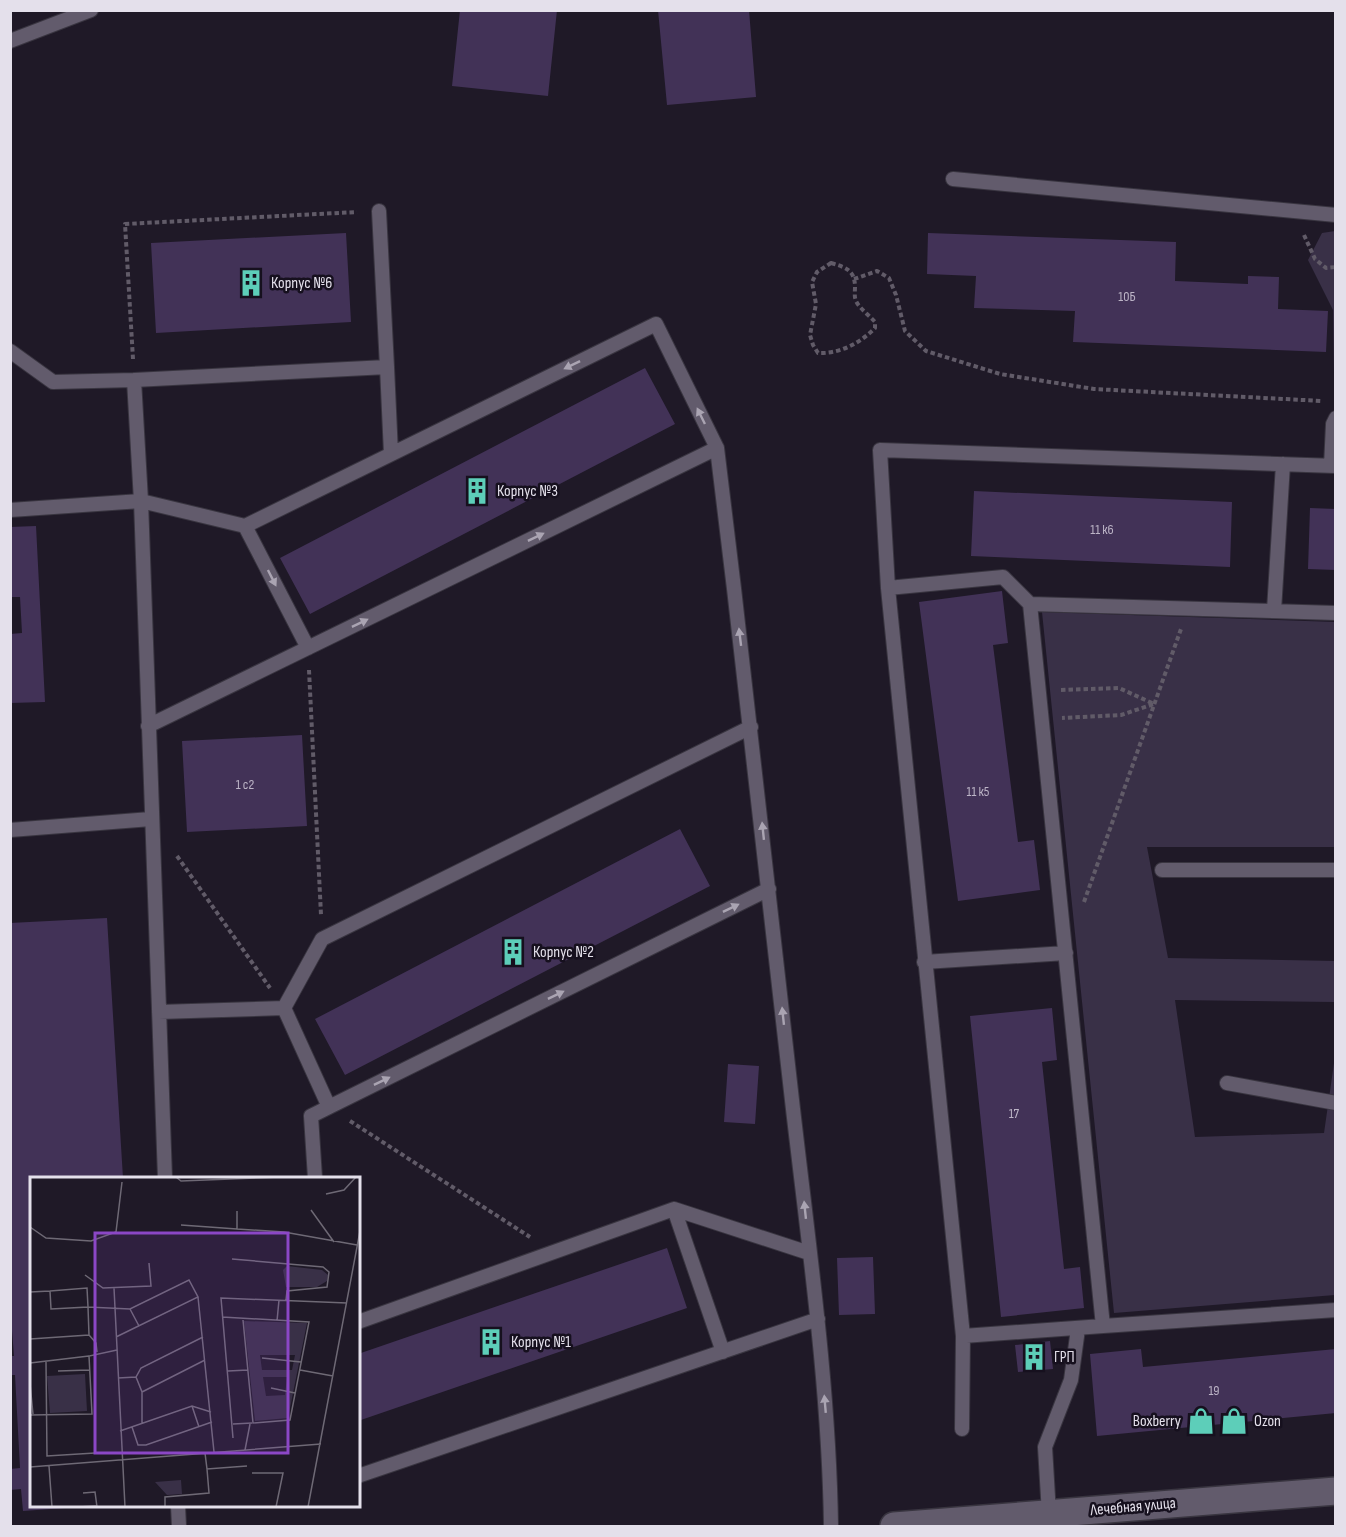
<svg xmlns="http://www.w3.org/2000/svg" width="1346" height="1537" font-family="'Sofia Sans Condensed',sans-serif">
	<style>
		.green { fill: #393047 }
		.building { fill: #423257 }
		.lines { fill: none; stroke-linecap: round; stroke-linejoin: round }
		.service-casing { stroke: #393540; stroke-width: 16 }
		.minor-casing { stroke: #393540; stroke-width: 30 }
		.path { stroke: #615b68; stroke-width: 4; stroke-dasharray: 4.5 3; stroke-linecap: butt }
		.service { stroke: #625b6c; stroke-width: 14 }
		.minor { stroke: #625b6c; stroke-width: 27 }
		.oneway { fill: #aaa4b2 }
		.labels { text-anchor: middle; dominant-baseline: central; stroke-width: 5; stroke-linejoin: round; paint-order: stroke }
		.number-label { font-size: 14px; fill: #bcb4c6 }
		.poi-label { font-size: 16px; fill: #e4e0eb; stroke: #16101e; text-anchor: start }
		.street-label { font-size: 16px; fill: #e4e0eb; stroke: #16101e }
		.inset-road { fill: none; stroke: #6e6975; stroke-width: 1.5 }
		.view { fill: #8b47c6; fill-opacity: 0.15; stroke: #8b47c6; stroke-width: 3 }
		.inset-edge { fill: none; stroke: #e4e0eb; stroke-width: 3 }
	</style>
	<rect width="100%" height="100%" fill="#1f1927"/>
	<path class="green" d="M1335,231H1336L1335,373H1334L1333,310L1308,260L1322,233Z
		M1042,612L1335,622V847H1147L1168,958L1335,961V1002L1175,1000L1195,1137L1324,1133L1335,1056V1295L1114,1313Z"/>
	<path class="building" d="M460,10H557L548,96L452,86Z
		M658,10H749L756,97L667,105Z
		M346,233L351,322L156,333L151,243Z
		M928,233L1176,242L1175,281L1248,284V276L1279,277L1278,309L1328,311L1326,352L1073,342L1075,311L974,308L976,276L927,274Z
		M645,368L675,424L310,614L280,558Z
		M974,491L1232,502L1230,567L971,556Z
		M1310,508L1336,509V570L1308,569Z
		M36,526L45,702L10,703V634L22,633L20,597H10V527Z
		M1002,591L1008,643L993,645L1018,842L1034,840L1040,890L958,901L919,602Z
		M302,735L307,826L187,832L182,741Z
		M680,829L710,886L345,1075L315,1019Z
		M107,918L123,1178H32V1506H79V1507L23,1511L21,1489L10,1490V1469L20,1468L15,1375H10V1356H14L10,1305V923Z
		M1052,1008L1057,1060L1042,1062L1064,1269L1080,1267L1084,1308L1001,1317L970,1016Z
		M728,1064L759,1066L755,1124L724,1122Z
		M667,1248L687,1308L358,1421V1354Z
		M873,1257L875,1314L839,1315L837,1258Z
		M1050,1341L1053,1369L1018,1372L1015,1345Z
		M1141,1349L1143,1367L1336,1349V1413L1097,1436L1090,1354Z"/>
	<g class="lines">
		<defs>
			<path id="service" d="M10,41L91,10
				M953,179L1336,215
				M10,351L53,382L134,380L387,367L379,211
				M387,367L391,454
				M134,380L141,501L165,1178
				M717,448C744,668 769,888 793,1109C809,1248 829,1387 831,1526
				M1331,466L1333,424L1336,418
				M10,510L141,501L245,526L656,324L717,448L148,726
				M245,526L308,648
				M888,588L1003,577L1030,604L1103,1326L1336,1310
				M1030,604L1336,613
				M1274,611L1283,464
				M10,830L151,819
				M1162,870H1336
				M924,962L1066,953
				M284,1008L329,1107L311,1116L315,1178
				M159,1012L284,1008L322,939L751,727
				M1227,1083L1336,1103
				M329,1107L769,889
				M674,1209L723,1352
				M358,1322L674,1209L809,1253
				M963,1336L1103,1326
				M962,1429L963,1336L888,588L880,450L1336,466
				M358,1476L818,1319
				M178,1506L179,1526
				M1049,1514L1045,1447L1071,1380L1078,1329"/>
			<path id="minor" d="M894,1526L1336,1491"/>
		</defs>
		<use href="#service" class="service-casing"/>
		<use href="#minor" class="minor-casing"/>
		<path class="path" d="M1304,235L1315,259L1326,268L1336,267
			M831,263C845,267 855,270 855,287C855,292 854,296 856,301C860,309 869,315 875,322V328C860,343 840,354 818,353L813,345L810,335L816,304L812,282L817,272Z
			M854,279L877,271L889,278L896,295L905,331L926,351L1000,374L1094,389L1322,401
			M133,359L125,224L357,212
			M309,670L321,915
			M1061,690L1119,688L1154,704L1121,715L1062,718
			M177,856L270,988
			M1084,902L1181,629
			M350,1121L530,1237"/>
		<use href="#service" class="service"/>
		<use href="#minor" class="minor"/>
	</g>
	<defs><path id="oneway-solid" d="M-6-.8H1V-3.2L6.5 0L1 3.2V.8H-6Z" transform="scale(1.5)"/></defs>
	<g class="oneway">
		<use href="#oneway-solid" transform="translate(572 365) rotate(154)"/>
		<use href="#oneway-solid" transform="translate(701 416) rotate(-116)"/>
		<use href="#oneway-solid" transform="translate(536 537) rotate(-26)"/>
		<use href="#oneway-solid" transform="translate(272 578) rotate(63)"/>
		<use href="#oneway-solid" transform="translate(360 623) rotate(-26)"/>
		<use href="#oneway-solid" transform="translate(740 637) rotate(-97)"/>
		<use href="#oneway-solid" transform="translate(763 831) rotate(-96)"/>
		<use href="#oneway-solid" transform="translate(731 908) rotate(-26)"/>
		<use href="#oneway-solid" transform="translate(556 995) rotate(-26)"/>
		<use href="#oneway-solid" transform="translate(783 1016) rotate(-96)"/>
		<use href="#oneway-solid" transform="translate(382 1081) rotate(-26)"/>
		<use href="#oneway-solid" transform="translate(805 1210) rotate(-96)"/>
		<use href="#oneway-solid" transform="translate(825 1404) rotate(-95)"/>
	</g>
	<defs>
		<symbol id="building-bare" viewBox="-9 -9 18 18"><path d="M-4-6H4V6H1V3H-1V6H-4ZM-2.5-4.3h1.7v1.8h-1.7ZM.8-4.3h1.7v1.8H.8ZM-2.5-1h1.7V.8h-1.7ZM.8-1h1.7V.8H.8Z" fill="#5dceb9" stroke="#16101e" stroke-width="2.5" paint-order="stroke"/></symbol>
		<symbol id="shop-bare" viewBox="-9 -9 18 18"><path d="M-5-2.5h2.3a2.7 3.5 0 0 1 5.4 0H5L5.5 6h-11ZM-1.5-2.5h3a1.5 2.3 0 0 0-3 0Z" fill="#5dceb9" stroke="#16101e" stroke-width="2.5" paint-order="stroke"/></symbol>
	</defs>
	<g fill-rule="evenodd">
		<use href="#building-bare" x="232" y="264" width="38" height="38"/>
		<use href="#building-bare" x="458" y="472" width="38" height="38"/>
		<use href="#building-bare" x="494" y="933" width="38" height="38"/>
		<use href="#building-bare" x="472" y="1323" width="38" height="38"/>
		<use href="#building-bare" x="1015" y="1338" width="38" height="38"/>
		<use href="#shop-bare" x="1182" y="1402" width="38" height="38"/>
		<use href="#shop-bare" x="1215" y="1402" width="38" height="38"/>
	</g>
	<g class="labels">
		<g class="number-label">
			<text x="1127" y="296">10Б</text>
			<text x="1102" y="529">11 к6</text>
			<text x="245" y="784">1 с2</text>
			<text x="978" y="791">11 к5</text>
			<text x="1014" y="1113">17</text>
			<text x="1214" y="1390">19</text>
		</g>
		<g class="poi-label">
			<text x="271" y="283">Корпус №6</text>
			<text x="497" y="491">Корпус №3</text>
			<text x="533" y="952">Корпус №2</text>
			<text x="511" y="1342">Корпус №1</text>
			<text x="1054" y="1357">ГРП</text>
			<text x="1181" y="1421" text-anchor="end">Boxberry</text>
			<text x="1254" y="1421">Ozon</text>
		</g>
		<g class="street-label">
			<text transform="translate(1133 1507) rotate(-5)">Лечебная улица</text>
		</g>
	</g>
	<g transform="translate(30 1177)">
		<rect width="330" height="330" fill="#1f1927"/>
		<path d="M257,89L292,93L298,98L297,104L287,110H256L253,93ZM214,144L277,146L258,241L225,244ZM230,178H265L262,193H232ZM233,200H257L255,218L236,219ZM55,197L57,234L20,236L17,199ZM151,303L152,317L137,318L125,305Z" fill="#393047" fill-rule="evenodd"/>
		<path class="inset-road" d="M146,0L151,4L250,0M296,17L314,13L326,0M281,33L304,65M207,34V52L254,55L327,68M151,48L207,52M0,50L16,61L61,64L86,55L92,5M202,82L293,90L299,95L297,110L257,114L256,123M55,98L73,111L121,109L119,86M84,111L95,330M0,115L20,114L57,111L58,130L21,132L20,114M168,120L184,275M100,132L109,149M192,140L279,145L260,243L223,246L213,143M247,144L249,123M0,162L59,158M67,175L66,166L59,158L58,130L100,132L159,103L168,120L86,160M232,181L271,185M16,185L17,279L65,276M0,186L59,179M270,193L303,199M28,194L59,193M198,194L218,193M106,200L112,215V247M88,201L106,200L111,191L173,160M0,207L3,237M241,211L265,216M112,215L175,183M162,229L169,250M0,238L62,237L59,179L87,173M203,247L222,246M102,250L108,268H116L182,245M90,254L162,229L181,235M203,261L191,121L317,126M215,273L220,247M175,276L177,292L217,289M19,289L22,330M0,290L291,267M222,296H253L246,330M53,316L65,315L67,330M48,330L66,329M135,330V320L179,316L177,292M278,330L330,54"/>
		<path class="view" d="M65,56H258V276H65Z"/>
		<rect width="330" height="330" class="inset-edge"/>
	</g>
	<rect width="1346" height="1537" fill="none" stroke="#e4e0eb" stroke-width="24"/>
</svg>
